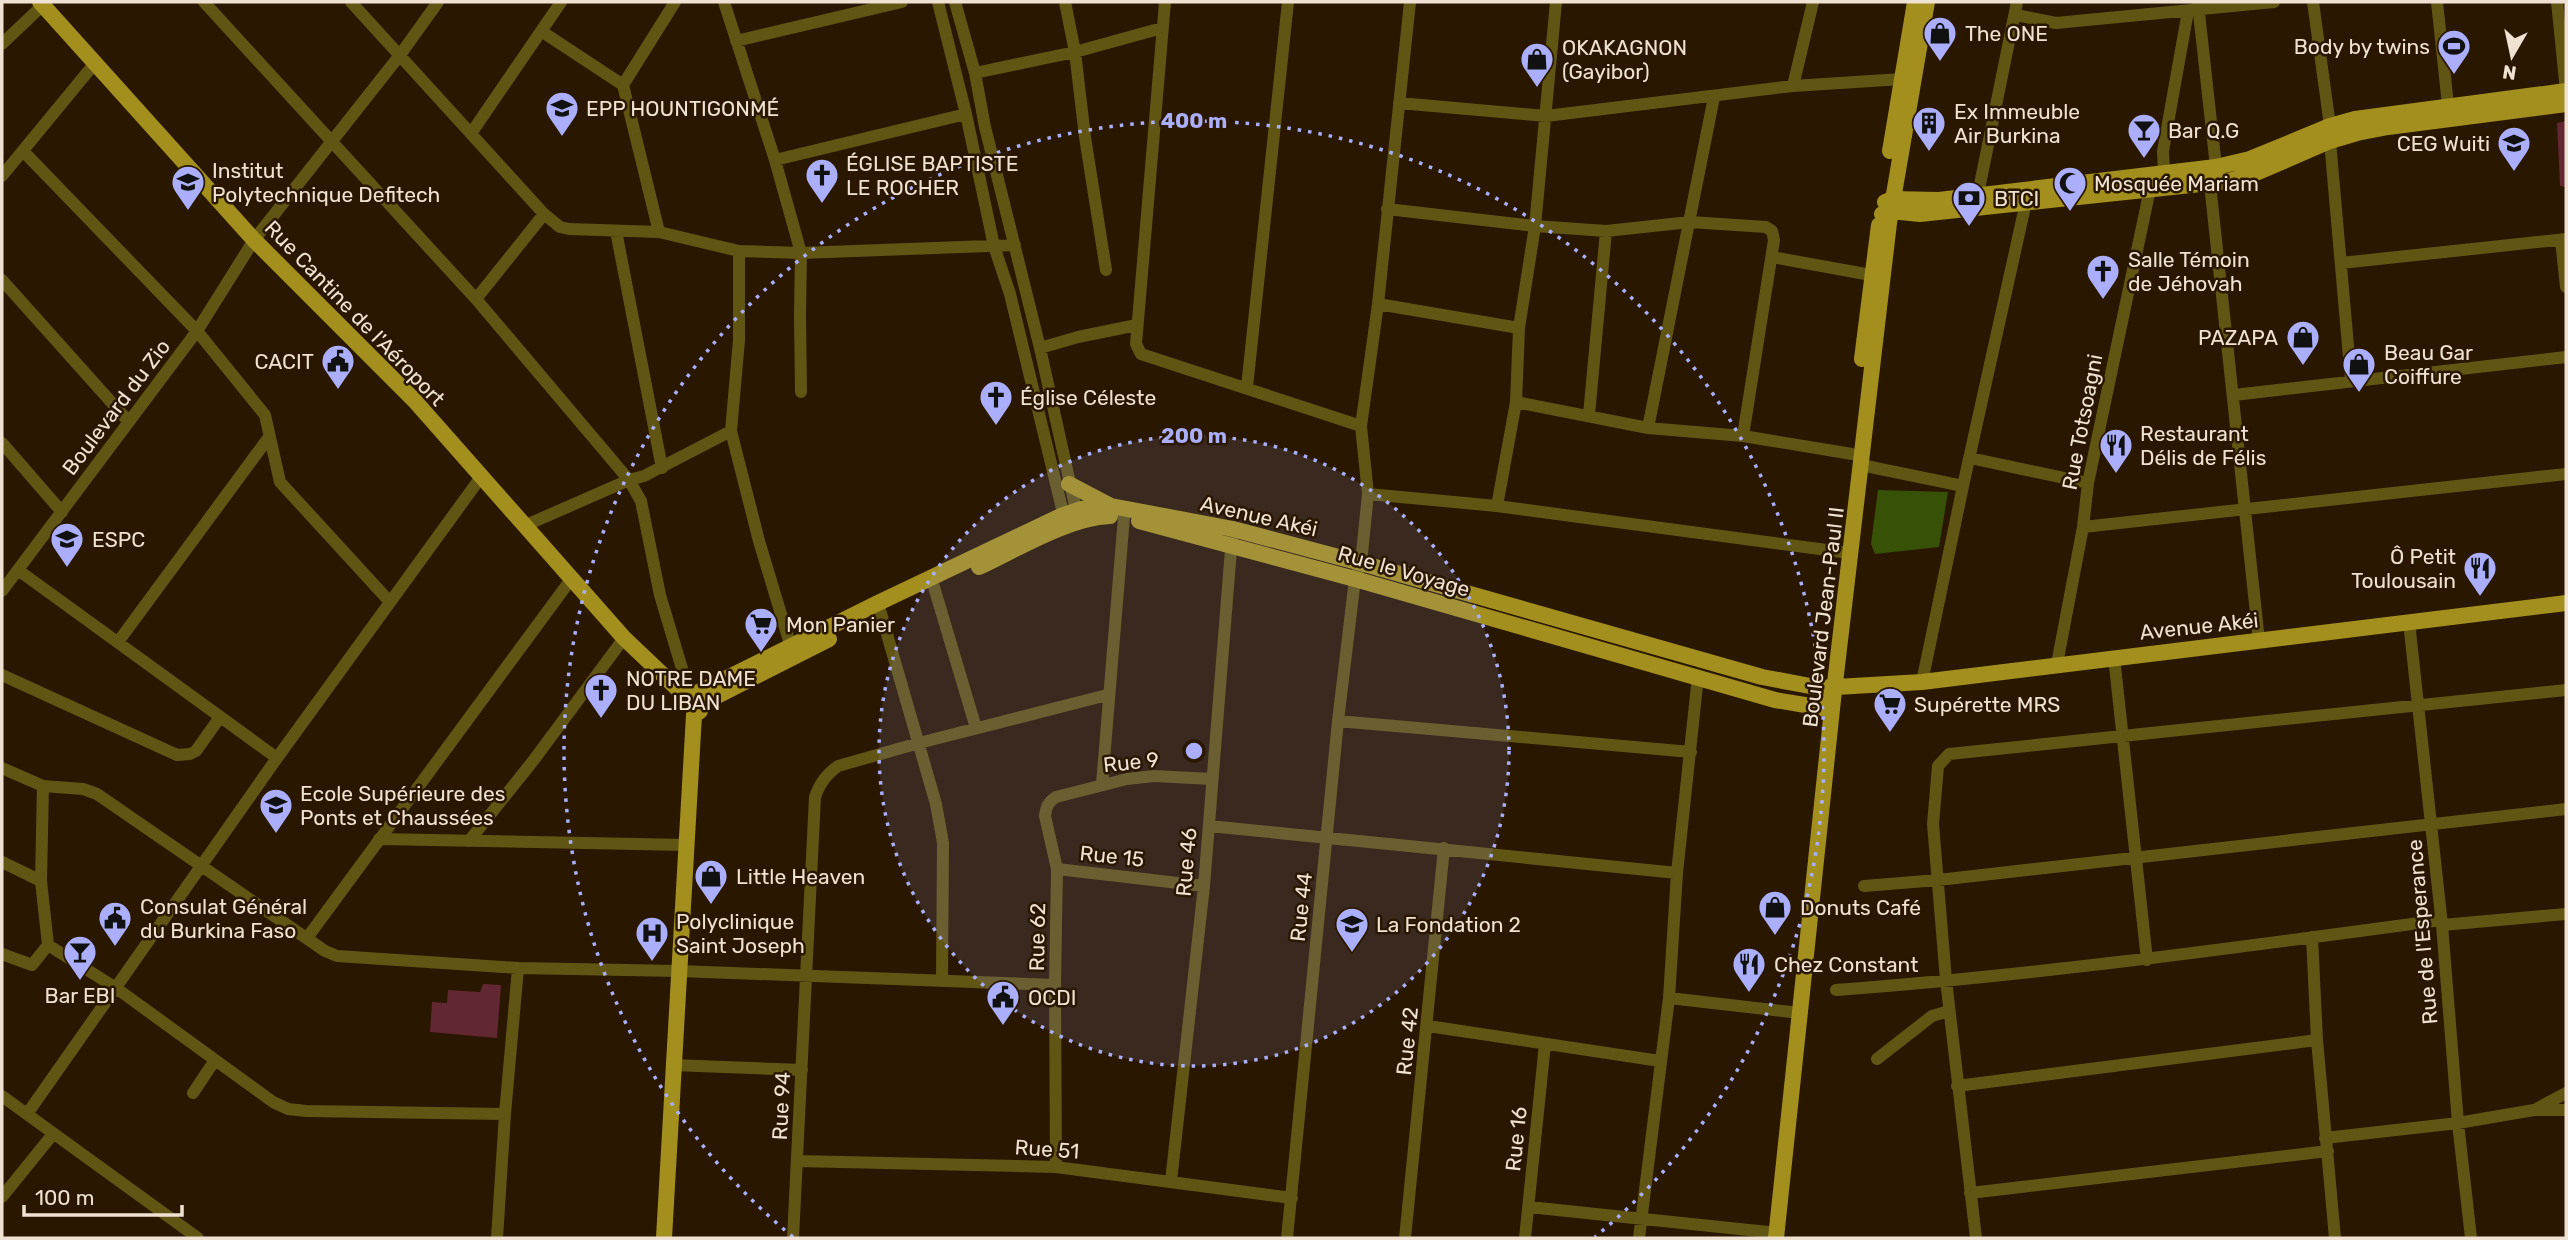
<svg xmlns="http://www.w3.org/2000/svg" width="2568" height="1240" font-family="Rubik,sans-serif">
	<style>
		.green { fill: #612732 }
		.water { fill: #375107 }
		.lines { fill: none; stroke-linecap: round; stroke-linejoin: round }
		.minor { stroke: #615514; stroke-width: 12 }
		.major { stroke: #a28f1d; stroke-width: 16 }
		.ring { fill: none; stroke: #abaffb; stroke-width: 3.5; stroke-dasharray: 3.5 7 }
		.labels { text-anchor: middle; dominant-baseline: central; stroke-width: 5; stroke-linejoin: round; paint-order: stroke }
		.poi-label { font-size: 21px; fill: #f0e2d3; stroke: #2a1700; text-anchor: start }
		.street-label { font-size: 21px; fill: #f0e2d3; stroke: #2a1700 }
		.centre { fill: #abaffb; stroke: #2a1700; stroke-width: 3.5 }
		.ring-label { font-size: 21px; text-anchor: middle; font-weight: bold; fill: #abaffb; stroke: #2a1700; stroke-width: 5; stroke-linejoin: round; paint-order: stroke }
	</style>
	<rect width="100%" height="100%" fill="#2a1700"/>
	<path class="green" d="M2566,121V187L2560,186L2557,123Z
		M483,984L501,985L497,1038L430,1032L432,1002L447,1003L448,990L480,992Z"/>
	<path class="water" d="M1878,490L1948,492L1939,547L1875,554L1871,544Z"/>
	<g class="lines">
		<path class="minor" d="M204,2L476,299L629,480L641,501L660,595L689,692
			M351,2L544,214L560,227L569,229L659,232L739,251L801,253L1015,245
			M724,2L775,160L801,253L800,316L801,392
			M938,2L966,114L994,246L1010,294L1065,521
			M955,2L975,73L985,127L1040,348L1078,519
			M1065,2L1075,52L1085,137L1106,270
			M1165,2L1136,344L1141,354L1361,426
			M2313,2L2330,126
			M2437,2L2448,105
			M2557,2L2566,91
			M2198,4L2216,167
			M2016,15L2056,23L2274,2
			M541,31L623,85L659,232
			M736,41L902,2
			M2,44L43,5
			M975,73L1075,52L1162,28
			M623,85L675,2
			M1793,86L1813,2
			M1399,103L1546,116L1793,86L1902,79
			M472,132L561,2
			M2330,141L2351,380
			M23,151L197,331L265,415L280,482L390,602
			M775,160L966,114
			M2164,175L2163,151L2188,11
			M2,176L95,63
			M2210,184L2259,641
			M1976,204L2017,2
			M1387,209L1535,226L1606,231L1690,222L1766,227L1772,231L1774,240L1743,436
			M616,231L662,468
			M2561,240L2566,287
			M739,251V340L731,431L759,541L793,654
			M1772,257L1871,275
			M2341,263L2566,239
			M2,280L129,422
			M476,299L544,214
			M1378,304L1519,328
			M1040,348L1078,337L1137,325
			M1247,387L1288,2
			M2234,395L2566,357
			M1516,402L1648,428L1743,436L1852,454
			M1589,415L1606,231
			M1648,428L1714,97
			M2,443L62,512
			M1970,458L2088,483
			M1861,465L1963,486L1922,682
			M1963,486L2026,202
			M1368,494L1497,506L1842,552
			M1497,506L1516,402L1519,328L1535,226L1556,2
			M524,526L629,480L644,476L731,431
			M2083,527L2566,474
			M18,570L277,758
			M934,587L976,728
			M2,591L197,331L254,240L400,55L438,2
			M878,603L936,804L943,843L942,981
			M2409,622L2442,925L2458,1123L2471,1238
			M118,642L269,437
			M2114,657L2147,960
			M2057,664L2083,527L2088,483L2150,189
			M2,675L177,755L190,754L196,751L220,717
			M1338,721L1691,752
			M2,768L43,786L83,789L97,794L325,951L337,956L518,968L679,971L1055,985
			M1102,784L1124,517L1127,509
			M43,786L41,881L48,945L116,988L273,1102L288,1109L306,1111L505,1114
			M1209,826L1677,873
			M379,839L687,845
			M469,841L533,761L624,638
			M2,862L41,881
			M1057,869L1204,886
			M1864,886L1938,880L2566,809
			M2442,925L2566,914
			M2312,937L2317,1040L2335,1238
			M307,938L572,578
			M2,954L32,965L48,945
			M1836,990C2039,975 2240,947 2441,920
			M1669,998L1791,1012
			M1428,1026L1660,1061
			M1877,1059L1932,1016L1949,1011
			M672,1065L802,1070
			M1957,1086L2317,1040
			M193,1093L215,1060
			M2,1096L198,1238
			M2538,1108L2566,1093
			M27,1114L277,758L481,477
			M2325,1138L2458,1123L2534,1110H2566
			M797,1161L1056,1167L1292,1198
			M1056,1167L1055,985L1057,869L1045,816C1046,807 1048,802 1056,797L1127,779L1154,776L1212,779
			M1171,1181L1204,886L1232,537
			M1970,1193L2328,1151
			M2,1197L53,1134
			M1529,1207L1768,1232
			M497,1238L505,1114L518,968
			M793,1238L815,797C820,783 826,775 838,766L919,743L1107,695
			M1287,1238L1338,721L1355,579L1361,563L1368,494L1361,426L1378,304L1410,2
			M1405,1238L1444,848
			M1525,1238L1545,1044
			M1639,1238L1669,998L1677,873L1698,676
			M1976,1238L1946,980L1933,824L1938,766L1949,754L2566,690"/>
		<path class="major" d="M40,2L254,240L414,400L624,638L684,695
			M1890,151L1915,2
			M1885,202L1892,199L1939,200L2216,167L2250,159L2330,126L2355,119L2566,91
			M1882,214L1891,211L1920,214L2229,181L2256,173L2330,141L2357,133L2388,127L2566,104
			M1862,359L1879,225
			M1069,484L1111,506
			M1139,521L1355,579L1775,700L1823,708L1833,700
			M979,567C1018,549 1067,518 1110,516
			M1836,687L1922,682L2566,603
			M684,695L689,692L697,693L878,603L1063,515L1081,509L1111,506L1233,529L1361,563L1762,677L1826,689L1836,683
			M703,703L829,639
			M664,1238L694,715L700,711L703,703
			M1776,1238L1833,700L1889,223L1927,2"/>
	</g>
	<circle cx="1194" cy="751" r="315" fill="#abaffb" fill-opacity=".12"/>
	<g class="ring">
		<circle cx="1194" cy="751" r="315"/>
		<path d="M793 1237A630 630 0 1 1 1595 1237"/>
	</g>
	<defs>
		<symbol id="shop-pin" viewBox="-11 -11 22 30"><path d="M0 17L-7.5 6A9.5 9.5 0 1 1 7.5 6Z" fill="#abaffb" stroke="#2a1700"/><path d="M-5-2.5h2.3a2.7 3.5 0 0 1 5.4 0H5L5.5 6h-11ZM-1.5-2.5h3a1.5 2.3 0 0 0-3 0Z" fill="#111"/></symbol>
		<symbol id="stadium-pin" viewBox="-11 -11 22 30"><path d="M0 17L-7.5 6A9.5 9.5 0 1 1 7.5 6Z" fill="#abaffb" stroke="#2a1700"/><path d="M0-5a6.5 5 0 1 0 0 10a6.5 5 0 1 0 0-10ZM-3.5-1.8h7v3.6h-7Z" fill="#111"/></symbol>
		<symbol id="school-pin" viewBox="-11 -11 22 30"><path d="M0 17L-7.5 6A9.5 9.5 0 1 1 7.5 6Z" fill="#abaffb" stroke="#2a1700"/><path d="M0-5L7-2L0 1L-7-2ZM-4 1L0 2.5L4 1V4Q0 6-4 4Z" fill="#111"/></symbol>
		<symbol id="building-pin" viewBox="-11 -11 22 30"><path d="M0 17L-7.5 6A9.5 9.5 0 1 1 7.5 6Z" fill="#abaffb" stroke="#2a1700"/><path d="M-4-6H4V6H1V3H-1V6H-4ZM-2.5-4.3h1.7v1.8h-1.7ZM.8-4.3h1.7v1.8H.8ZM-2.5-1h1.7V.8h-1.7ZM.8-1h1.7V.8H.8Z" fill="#111"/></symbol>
		<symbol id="bar-pin" viewBox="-11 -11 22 30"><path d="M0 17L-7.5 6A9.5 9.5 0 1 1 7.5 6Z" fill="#abaffb" stroke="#2a1700"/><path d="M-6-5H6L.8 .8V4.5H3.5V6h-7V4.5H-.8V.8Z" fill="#111"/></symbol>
		<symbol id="church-pin" viewBox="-11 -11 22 30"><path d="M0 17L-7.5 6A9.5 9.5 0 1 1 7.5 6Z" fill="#abaffb" stroke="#2a1700"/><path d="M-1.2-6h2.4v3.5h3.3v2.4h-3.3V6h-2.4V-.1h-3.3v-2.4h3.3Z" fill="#111"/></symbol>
		<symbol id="university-pin" viewBox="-11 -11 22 30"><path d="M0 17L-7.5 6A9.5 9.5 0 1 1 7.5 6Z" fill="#abaffb" stroke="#2a1700"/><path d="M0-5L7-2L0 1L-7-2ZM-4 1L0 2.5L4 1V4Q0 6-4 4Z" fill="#111"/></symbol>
		<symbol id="mosque-pin" viewBox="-11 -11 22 30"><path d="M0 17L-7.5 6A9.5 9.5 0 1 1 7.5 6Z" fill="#abaffb" stroke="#2a1700"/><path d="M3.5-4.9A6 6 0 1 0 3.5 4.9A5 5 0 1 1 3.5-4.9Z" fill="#111"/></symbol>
		<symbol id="bank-pin" viewBox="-11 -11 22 30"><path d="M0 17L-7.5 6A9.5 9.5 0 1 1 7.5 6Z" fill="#abaffb" stroke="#2a1700"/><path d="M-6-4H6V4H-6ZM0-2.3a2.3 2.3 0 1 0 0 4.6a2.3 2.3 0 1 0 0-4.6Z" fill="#111"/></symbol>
		<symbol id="civic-pin" viewBox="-11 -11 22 30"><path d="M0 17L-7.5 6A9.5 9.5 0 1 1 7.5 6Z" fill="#abaffb" stroke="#2a1700"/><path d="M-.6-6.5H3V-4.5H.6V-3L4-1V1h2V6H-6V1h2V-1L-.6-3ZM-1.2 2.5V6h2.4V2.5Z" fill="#111"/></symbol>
		<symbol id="restaurant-pin" viewBox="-11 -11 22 30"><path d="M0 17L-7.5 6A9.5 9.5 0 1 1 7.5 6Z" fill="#abaffb" stroke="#2a1700"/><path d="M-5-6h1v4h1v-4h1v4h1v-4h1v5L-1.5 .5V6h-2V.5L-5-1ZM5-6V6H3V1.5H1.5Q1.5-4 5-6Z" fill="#111"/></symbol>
		<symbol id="supermarket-pin" viewBox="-11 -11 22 30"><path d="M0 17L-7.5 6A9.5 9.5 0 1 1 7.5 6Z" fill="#abaffb" stroke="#2a1700"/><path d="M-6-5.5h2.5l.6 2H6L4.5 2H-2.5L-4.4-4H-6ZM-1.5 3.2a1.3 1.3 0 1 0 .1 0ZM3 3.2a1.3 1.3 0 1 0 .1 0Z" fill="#111"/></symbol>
		<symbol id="hospital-pin" viewBox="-11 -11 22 30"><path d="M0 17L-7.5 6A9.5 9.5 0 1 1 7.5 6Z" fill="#abaffb" stroke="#2a1700"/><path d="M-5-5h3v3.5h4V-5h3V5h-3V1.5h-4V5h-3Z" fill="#111"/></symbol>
	</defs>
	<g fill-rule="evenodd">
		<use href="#shop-pin" x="1921" y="14" width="38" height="52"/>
		<use href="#stadium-pin" x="2435" y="27" width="38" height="52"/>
		<use href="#shop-pin" x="1518" y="40" width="38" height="52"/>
		<use href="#school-pin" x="543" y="89" width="38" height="52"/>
		<use href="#building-pin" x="1910" y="104" width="38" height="52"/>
		<use href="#bar-pin" x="2125" y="111" width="38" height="52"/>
		<use href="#school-pin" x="2495" y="124" width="38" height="52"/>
		<use href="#church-pin" x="803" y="156" width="38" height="52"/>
		<use href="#university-pin" x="169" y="163" width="38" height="52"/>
		<use href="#mosque-pin" x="2051" y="164" width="38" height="52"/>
		<use href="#bank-pin" x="1950" y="179" width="38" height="52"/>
		<use href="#church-pin" x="2084" y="252" width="38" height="52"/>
		<use href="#shop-pin" x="2284" y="318" width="38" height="52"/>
		<use href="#civic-pin" x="319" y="342" width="38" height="52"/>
		<use href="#shop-pin" x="2340" y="345" width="38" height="52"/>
		<use href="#church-pin" x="977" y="378" width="38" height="52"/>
		<use href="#restaurant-pin" x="2097" y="426" width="38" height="52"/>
		<use href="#school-pin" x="48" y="520" width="38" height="52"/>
		<use href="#restaurant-pin" x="2461" y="549" width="38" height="52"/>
		<use href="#supermarket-pin" x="742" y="605" width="38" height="52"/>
		<use href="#church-pin" x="582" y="671" width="38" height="52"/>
		<use href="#supermarket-pin" x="1871" y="685" width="38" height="52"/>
		<use href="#university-pin" x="257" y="786" width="38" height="52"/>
		<use href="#shop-pin" x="692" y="857" width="38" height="52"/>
		<use href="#shop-pin" x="1756" y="888" width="38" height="52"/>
		<use href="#civic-pin" x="96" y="899" width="38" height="52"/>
		<use href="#school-pin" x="1333" y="905" width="38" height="52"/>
		<use href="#hospital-pin" x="633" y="914" width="38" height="52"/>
		<use href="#bar-pin" x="61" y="933" width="38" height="52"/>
		<use href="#restaurant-pin" x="1730" y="945" width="38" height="52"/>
		<use href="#civic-pin" x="984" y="978" width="38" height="52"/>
	</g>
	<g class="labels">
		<g class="poi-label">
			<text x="1965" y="33">The ONE</text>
			<text x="2430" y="46" text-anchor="end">Body by twins</text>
			<text x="1562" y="47">OKAKAGNON<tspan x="1562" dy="24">(Gayibor)</tspan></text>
			<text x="586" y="108">EPP HOUNTIGONMÉ</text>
			<text x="1954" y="111">Ex Immeuble<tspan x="1954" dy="24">Air Burkina</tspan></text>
			<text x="2168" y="130">Bar Q.G</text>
			<text x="2490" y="143" text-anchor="end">CEG Wuiti</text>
			<text x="846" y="163">ÉGLISE BAPTISTE<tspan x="846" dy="24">LE ROCHER</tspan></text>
			<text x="212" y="170">Institut<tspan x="212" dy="24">Polytechnique Defitech</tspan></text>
			<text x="2094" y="183">Mosquée Mariam</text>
			<text x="1994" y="198">BTCI</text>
			<text x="2128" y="259">Salle Témoin<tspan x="2128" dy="24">de Jéhovah</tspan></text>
			<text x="2278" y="337" text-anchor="end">PAZAPA</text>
			<text x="2384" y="352">Beau Gar<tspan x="2384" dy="24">Coiffure</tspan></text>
			<text x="314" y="361" text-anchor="end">CACIT</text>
			<text x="1020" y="397">Église Céleste</text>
			<text x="2140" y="433">Restaurant<tspan x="2140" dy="24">Délis de Félis</tspan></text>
			<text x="92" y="539">ESPC</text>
			<text x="2456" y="556" text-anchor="end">Ô Petit<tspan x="2456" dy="24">Toulousain</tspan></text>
			<text x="786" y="624">Mon Panier</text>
			<text x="626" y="678">NOTRE DAME<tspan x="626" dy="24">DU LIBAN</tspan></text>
			<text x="1914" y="704">Supérette MRS</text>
			<text x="300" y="793">Ecole Supérieure des<tspan x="300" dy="24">Ponts et Chaussées</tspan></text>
			<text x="736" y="876">Little Heaven</text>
			<text x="140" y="906">Consulat Général<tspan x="140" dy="24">du Burkina Faso</tspan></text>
			<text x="1800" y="907">Donuts Café</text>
			<text x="676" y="921">Polyclinique<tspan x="676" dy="24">Saint Joseph</tspan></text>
			<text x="1376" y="924">La Fondation 2</text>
			<text x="1774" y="964">Chez Constant</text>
			<text x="80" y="995" text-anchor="middle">Bar EBI</text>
			<text x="1028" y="997">OCDI</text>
		</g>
		<g class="street-label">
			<text transform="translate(355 313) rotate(46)">Rue Cantine de l'Aéroport</text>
			<text transform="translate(116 407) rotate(-53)">Boulevard du Zio</text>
			<text transform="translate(2082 422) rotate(-79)">Rue Totsoagni</text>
			<text transform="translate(1259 516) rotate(13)">Avenue Akéi</text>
			<text transform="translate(1404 571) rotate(16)">Rue le Voyage</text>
			<text transform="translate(1823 617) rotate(-83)">Boulevard Jean-Paul II</text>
			<text transform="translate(2199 626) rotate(-6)">Avenue Akéi</text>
			<text transform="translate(1131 762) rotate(-6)">Rue 9</text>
			<text transform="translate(1112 856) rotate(6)">Rue 15</text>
			<text transform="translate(1186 862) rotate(-85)">Rue 46</text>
			<text transform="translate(1301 907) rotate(-84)">Rue 44</text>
			<text transform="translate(2422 932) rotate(-95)">Rue de l'Esperance</text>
			<text transform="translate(1037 937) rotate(-89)">Rue 62</text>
			<text transform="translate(1407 1041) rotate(-84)">Rue 42</text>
			<text transform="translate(781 1106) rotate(-87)">Rue 94</text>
			<text transform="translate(1516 1139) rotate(-84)">Rue 16</text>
			<text transform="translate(1047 1149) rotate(4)">Rue 51</text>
		</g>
	</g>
	<circle cx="1194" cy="751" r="10" class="centre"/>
	<g class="ring-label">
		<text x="1194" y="128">400 m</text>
		<text x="1194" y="443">200 m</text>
	</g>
	<rect width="2568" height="1240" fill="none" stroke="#f0e2d3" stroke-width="7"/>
	<g transform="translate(2512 56) rotate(189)" stroke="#2a1700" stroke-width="5" paint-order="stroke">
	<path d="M0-5L12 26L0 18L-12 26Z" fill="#f0e2d3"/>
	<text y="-10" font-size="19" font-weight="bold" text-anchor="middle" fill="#f0e2d3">N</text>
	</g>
	<path d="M24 1205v10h158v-10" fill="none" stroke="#f0e2d3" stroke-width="3.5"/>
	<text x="35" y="1205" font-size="21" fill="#f0e2d3" stroke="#2a1700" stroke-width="5" paint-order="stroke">100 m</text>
</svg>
